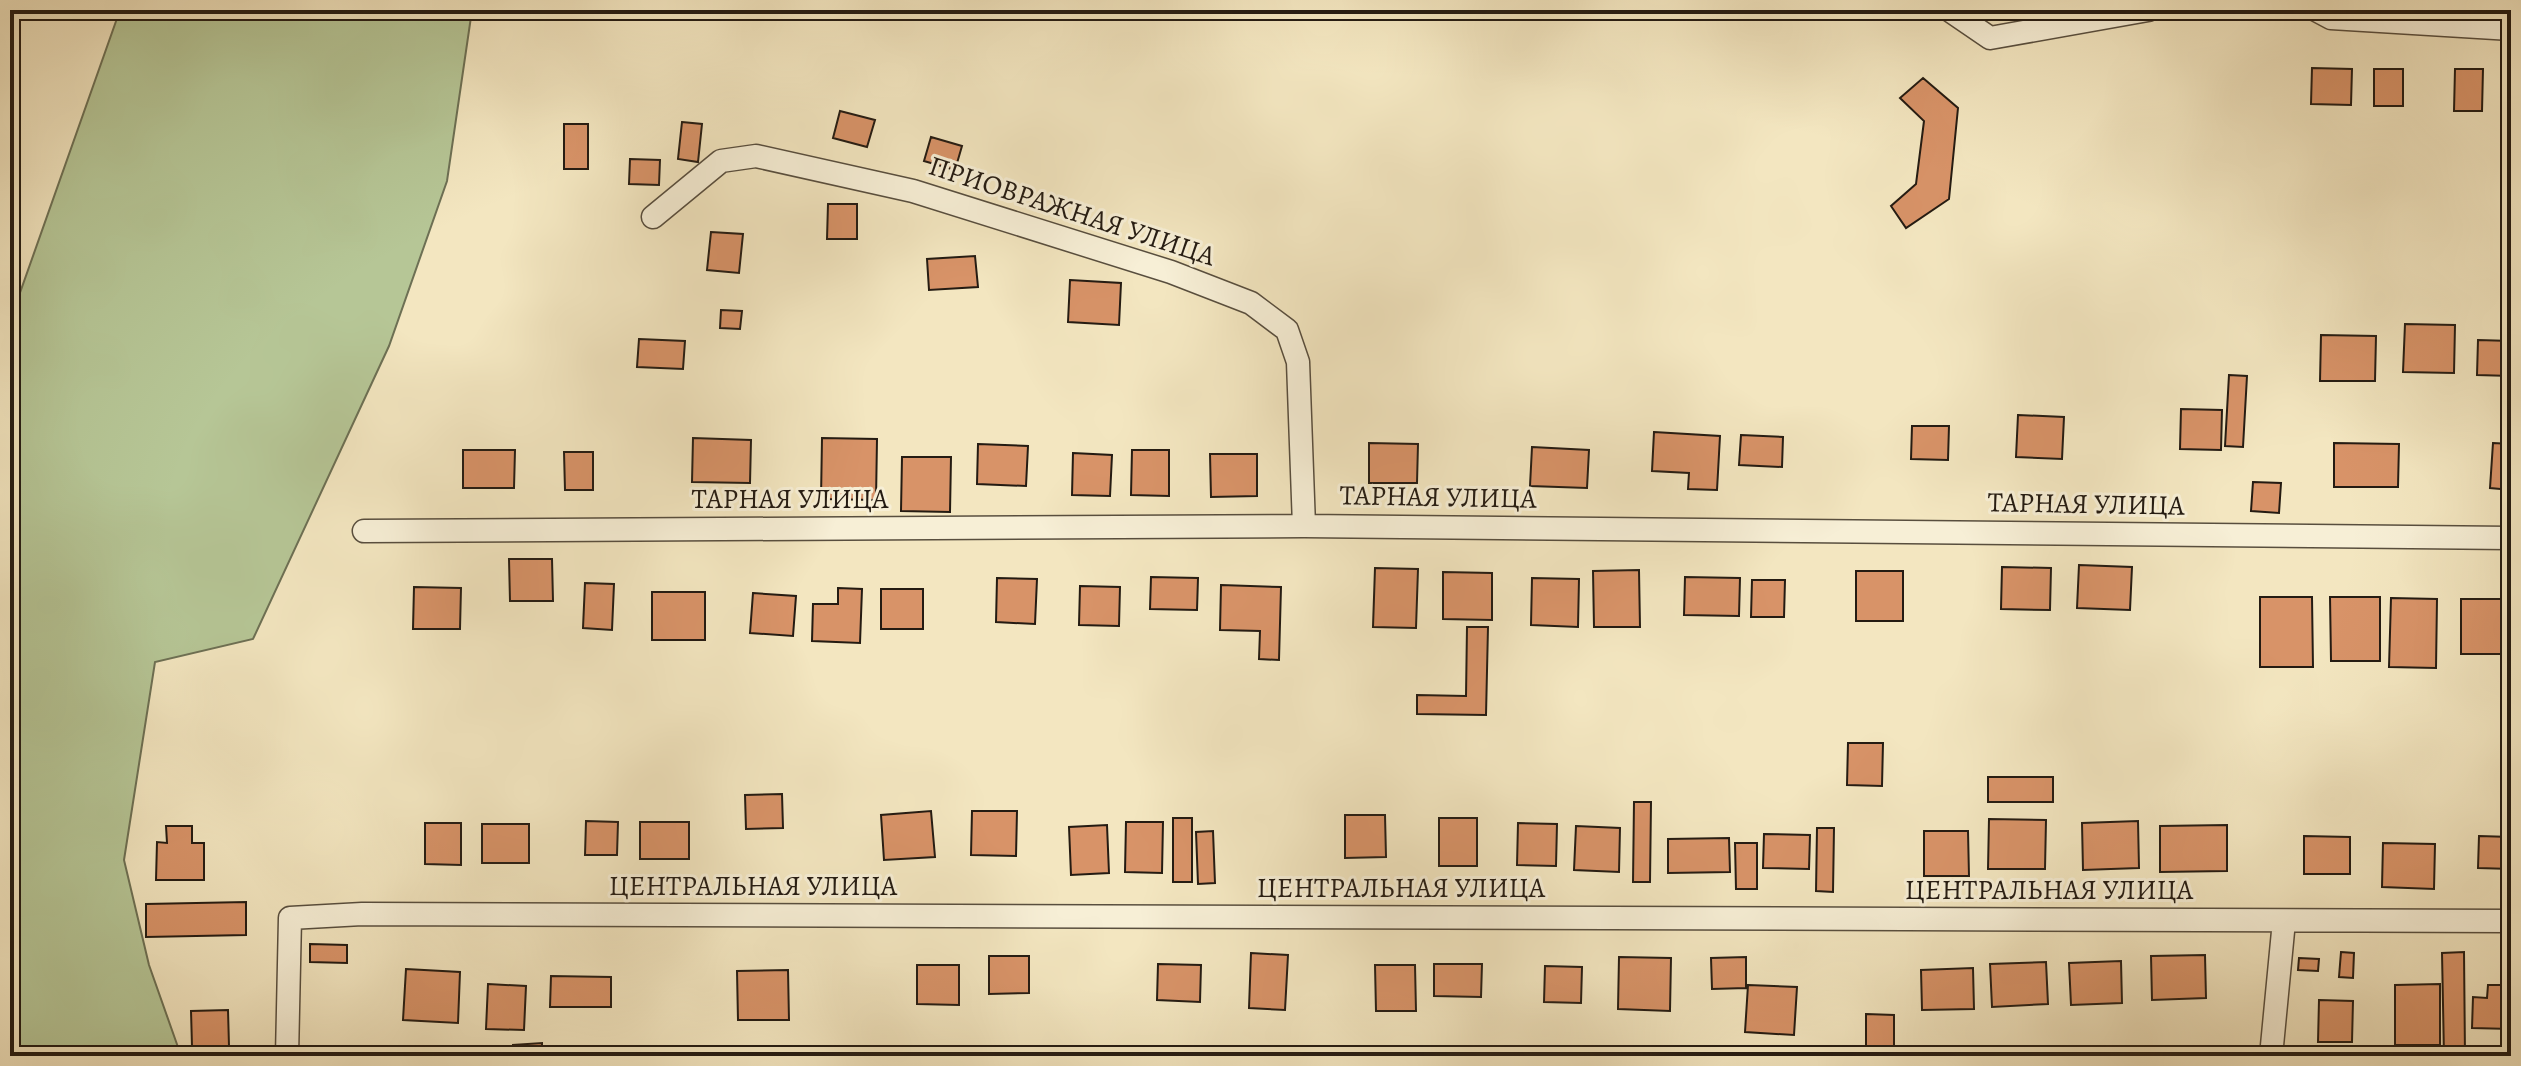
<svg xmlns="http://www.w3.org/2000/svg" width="2521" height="1066" font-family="Alegreya,serif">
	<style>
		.green { fill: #b6c696; stroke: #6d7054; stroke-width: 2 }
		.building { fill: #d89368; stroke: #241b12; stroke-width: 2 }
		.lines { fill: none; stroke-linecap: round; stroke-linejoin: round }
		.minor-casing { stroke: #584e3e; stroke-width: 25 }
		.minor { stroke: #f7efd6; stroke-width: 22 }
		.labels { text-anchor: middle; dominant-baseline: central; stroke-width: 6; stroke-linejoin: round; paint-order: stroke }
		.street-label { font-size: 28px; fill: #241b12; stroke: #f7efd6 }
	</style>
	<rect width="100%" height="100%" fill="#f3e6c0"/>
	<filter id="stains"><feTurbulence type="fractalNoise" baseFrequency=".0025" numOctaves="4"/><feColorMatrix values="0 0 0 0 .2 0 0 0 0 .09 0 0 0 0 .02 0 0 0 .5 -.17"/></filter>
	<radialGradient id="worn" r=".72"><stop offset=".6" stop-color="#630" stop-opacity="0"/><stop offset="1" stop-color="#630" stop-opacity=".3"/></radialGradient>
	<path class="green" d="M120,10H472L447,181L389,346L253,639L155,662L124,860L149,965L179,1050L203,1056H10V321Z"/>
	<path class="building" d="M2312,68L2352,69L2351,105L2311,104Z
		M2374,69H2403V106H2374Z
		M2455,69H2483L2482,111H2454Z
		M1923,78L1958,108L1949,199L1906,228L1891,206L1916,184L1924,121L1900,98Z
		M840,111L875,120L867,147L833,138Z
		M682,122L702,124L698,162L678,159Z
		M564,124H588V169H564Z
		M931,137L962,146L955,170L924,161Z
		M630,159L660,160L659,185L629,184Z
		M828,204H857V239H827Z
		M711,232L743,234L739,273L707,270Z
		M975,256L978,287L929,290L927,259Z
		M1070,280L1121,283L1119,325L1068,322Z
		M721,310L742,311L740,329L720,328Z
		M2405,324L2455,325L2454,373L2403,372Z
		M2321,335L2376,336L2375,381H2320Z
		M639,339L685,341L683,369L637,367Z
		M2478,340L2511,341V376L2477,375Z
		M2229,375L2247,376L2243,447L2225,446Z
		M2181,409L2222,410L2221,450L2180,449Z
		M2018,415L2064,417L2062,459L2016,457Z
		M1912,426H1949L1948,460L1911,459Z
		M1654,432L1720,436L1717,490L1688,489L1689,473L1652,471Z
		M1741,435L1783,437L1782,467L1739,465Z
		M693,438L751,440L750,483L692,482Z
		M822,438L877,439L876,500L821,499Z
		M1369,443L1418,444L1417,483H1369Z
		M2334,443L2399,444L2398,487H2334Z
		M2493,443L2511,444V490L2490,488Z
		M978,444L1028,446L1026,486L977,484Z
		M1532,447L1589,450L1587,488L1530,486Z
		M463,450H515L514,488H463Z
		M1132,450H1169V496L1131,495Z
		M564,452H593V490H565Z
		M1073,453L1112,455L1110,496L1072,495Z
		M1210,454H1257V496L1211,497Z
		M902,457H951L950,512L901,511Z
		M2253,482L2281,483L2279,513L2251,511Z
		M509,559H552L553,601H510Z
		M2079,565L2132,567L2130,610L2077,608Z
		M2002,567L2051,568L2050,610L2001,609Z
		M1375,568L1418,569L1416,628L1373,627Z
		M1639,570L1640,627H1594L1593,571Z
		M1856,571H1903V621H1856Z
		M1443,572L1492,573V620L1443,619Z
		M1151,577L1198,578L1197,610L1150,609Z
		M1685,577L1740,578L1739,616L1684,615Z
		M997,578L1037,579L1035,624L996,622Z
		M1532,578L1579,579L1578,627L1531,625Z
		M1752,580H1785L1784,617H1751Z
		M585,583L614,584L612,630L583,628Z
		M1221,585L1281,587L1279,660L1259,659L1260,631L1220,630Z
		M1080,586L1120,587L1119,626L1079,625Z
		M414,587L461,588L460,629H413Z
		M838,588L862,589L860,643L812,641L813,604H838Z
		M881,589H923V629H881Z
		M652,592H705V640H652Z
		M753,593L796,596L793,636L750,633Z
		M2260,597H2312L2313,667H2260Z
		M2330,597H2380V661H2331Z
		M2391,598L2437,599L2436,668L2389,667Z
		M2461,599H2511V654H2461Z
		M1467,627H1488L1486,715L1417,714V695L1466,696Z
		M1848,743H1883L1882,786L1847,785Z
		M1988,777H2053V802H1988Z
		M782,794L783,828L746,829L745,795Z
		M1634,802H1651L1650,882H1633Z
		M931,811L935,857L884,860L881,815Z
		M972,811H1017L1016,856L971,855Z
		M1345,815H1385L1386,857L1345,858Z
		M1173,818H1192V882H1173Z
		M1439,818H1477V866H1439Z
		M1989,819L2046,820L2045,869H1988Z
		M586,821L618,822L617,855H585Z
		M2138,821L2139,868L2083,870L2082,823Z
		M640,822H689V859H640Z
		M1126,822H1163L1162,873L1125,872Z
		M425,823H461V865L425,864Z
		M1518,823L1557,824L1556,866L1517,865Z
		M482,824H529V863H482Z
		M1107,825L1109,873L1071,875L1069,827Z
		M2227,825V871L2160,872V826Z
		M166,826H192V843H204V880H156L157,842L167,843Z
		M1576,826L1620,828L1619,872L1574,870Z
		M1817,828H1834L1833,892L1816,891Z
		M1213,831L1215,883L1198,884L1196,832Z
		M1924,831H1968L1969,876H1924Z
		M1764,834L1810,835L1809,869L1763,868Z
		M2304,836L2350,837V874H2304Z
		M2479,836L2511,837V869L2478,868Z
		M1729,838L1730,872L1668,873V839Z
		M1735,843H1757V889H1736Z
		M2383,843L2435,844L2434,889L2382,887Z
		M246,902V935L146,937V904Z
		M310,944L347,945V963L310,962Z
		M2341,952L2354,953L2353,978L2339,977Z
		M2464,952L2465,1056H2444L2442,953Z
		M1251,953L1288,955L1285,1010L1249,1008Z
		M2205,955L2206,998L2152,1000L2151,956Z
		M989,956H1029V993L989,994Z
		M1619,957L1671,958L1670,1011L1618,1009Z
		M1746,957V988L1712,989L1711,958Z
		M2299,958L2319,959L2318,971L2298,970Z
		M2121,961L2122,1003L2071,1005L2069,963Z
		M2046,962L2048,1004L1992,1007L1990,964Z
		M1158,964L1201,965L1200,1002L1157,1000Z
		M1434,964H1482L1481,997L1434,996Z
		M917,965H959V1005L917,1004Z
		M1375,965H1415L1416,1011H1376Z
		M1545,966L1582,967L1581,1003L1544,1002Z
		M1973,968L1974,1009L1922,1010L1921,970Z
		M406,969L460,972L458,1023L403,1020Z
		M788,970L789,1020H738L737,971Z
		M551,976L611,977V1007H550Z
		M488,984L526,986L524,1030L486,1029Z
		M2440,984V1045H2395V985Z
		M1748,985L1797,987L1794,1035L1745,1032Z
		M2488,985H2511V1029L2472,1028L2473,997L2487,998Z
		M2319,1000L2353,1001L2352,1042H2318Z
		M228,1010L229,1046H192L191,1011Z
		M1866,1014L1894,1015V1056H1866Z
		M542,1043V1056H513V1045Z"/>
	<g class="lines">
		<defs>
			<path id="minor" d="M1949,10L1990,38L2148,10
				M2316,10L2331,18L2511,29
				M653,217L721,161L756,156L913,191L1171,272L1251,303L1287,330L1298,362L1304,526
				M364,531L1304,526L2511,538
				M287,1056L290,918L362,914L2511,921
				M2271,1056L2284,921"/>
		</defs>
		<use href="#minor" class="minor-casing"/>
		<use href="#minor" class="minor"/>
	</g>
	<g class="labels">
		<g class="street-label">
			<text transform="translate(1072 211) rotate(18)">ПРИОВРАЖНАЯ УЛИЦА</text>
			<text transform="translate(1438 497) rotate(1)">ТАРНАЯ УЛИЦА</text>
			<text x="790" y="499">ТАРНАЯ УЛИЦА</text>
			<text transform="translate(2086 504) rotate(1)">ТАРНАЯ УЛИЦА</text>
			<text x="753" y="886">ЦЕНТРАЛЬНАЯ УЛИЦА</text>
			<text x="1401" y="888">ЦЕНТРАЛЬНАЯ УЛИЦА</text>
			<text x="2049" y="890">ЦЕНТРАЛЬНАЯ УЛИЦА</text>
		</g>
	</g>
	<rect width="2521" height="1066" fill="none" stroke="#f3e6c0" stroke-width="40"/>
	<rect x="12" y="12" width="2497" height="1042" fill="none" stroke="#241b12" stroke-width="4"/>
	<rect x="20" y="20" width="2481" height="1026" fill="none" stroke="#241b12" stroke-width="2"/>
	<rect width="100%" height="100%" filter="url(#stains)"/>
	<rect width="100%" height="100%" fill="url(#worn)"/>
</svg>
